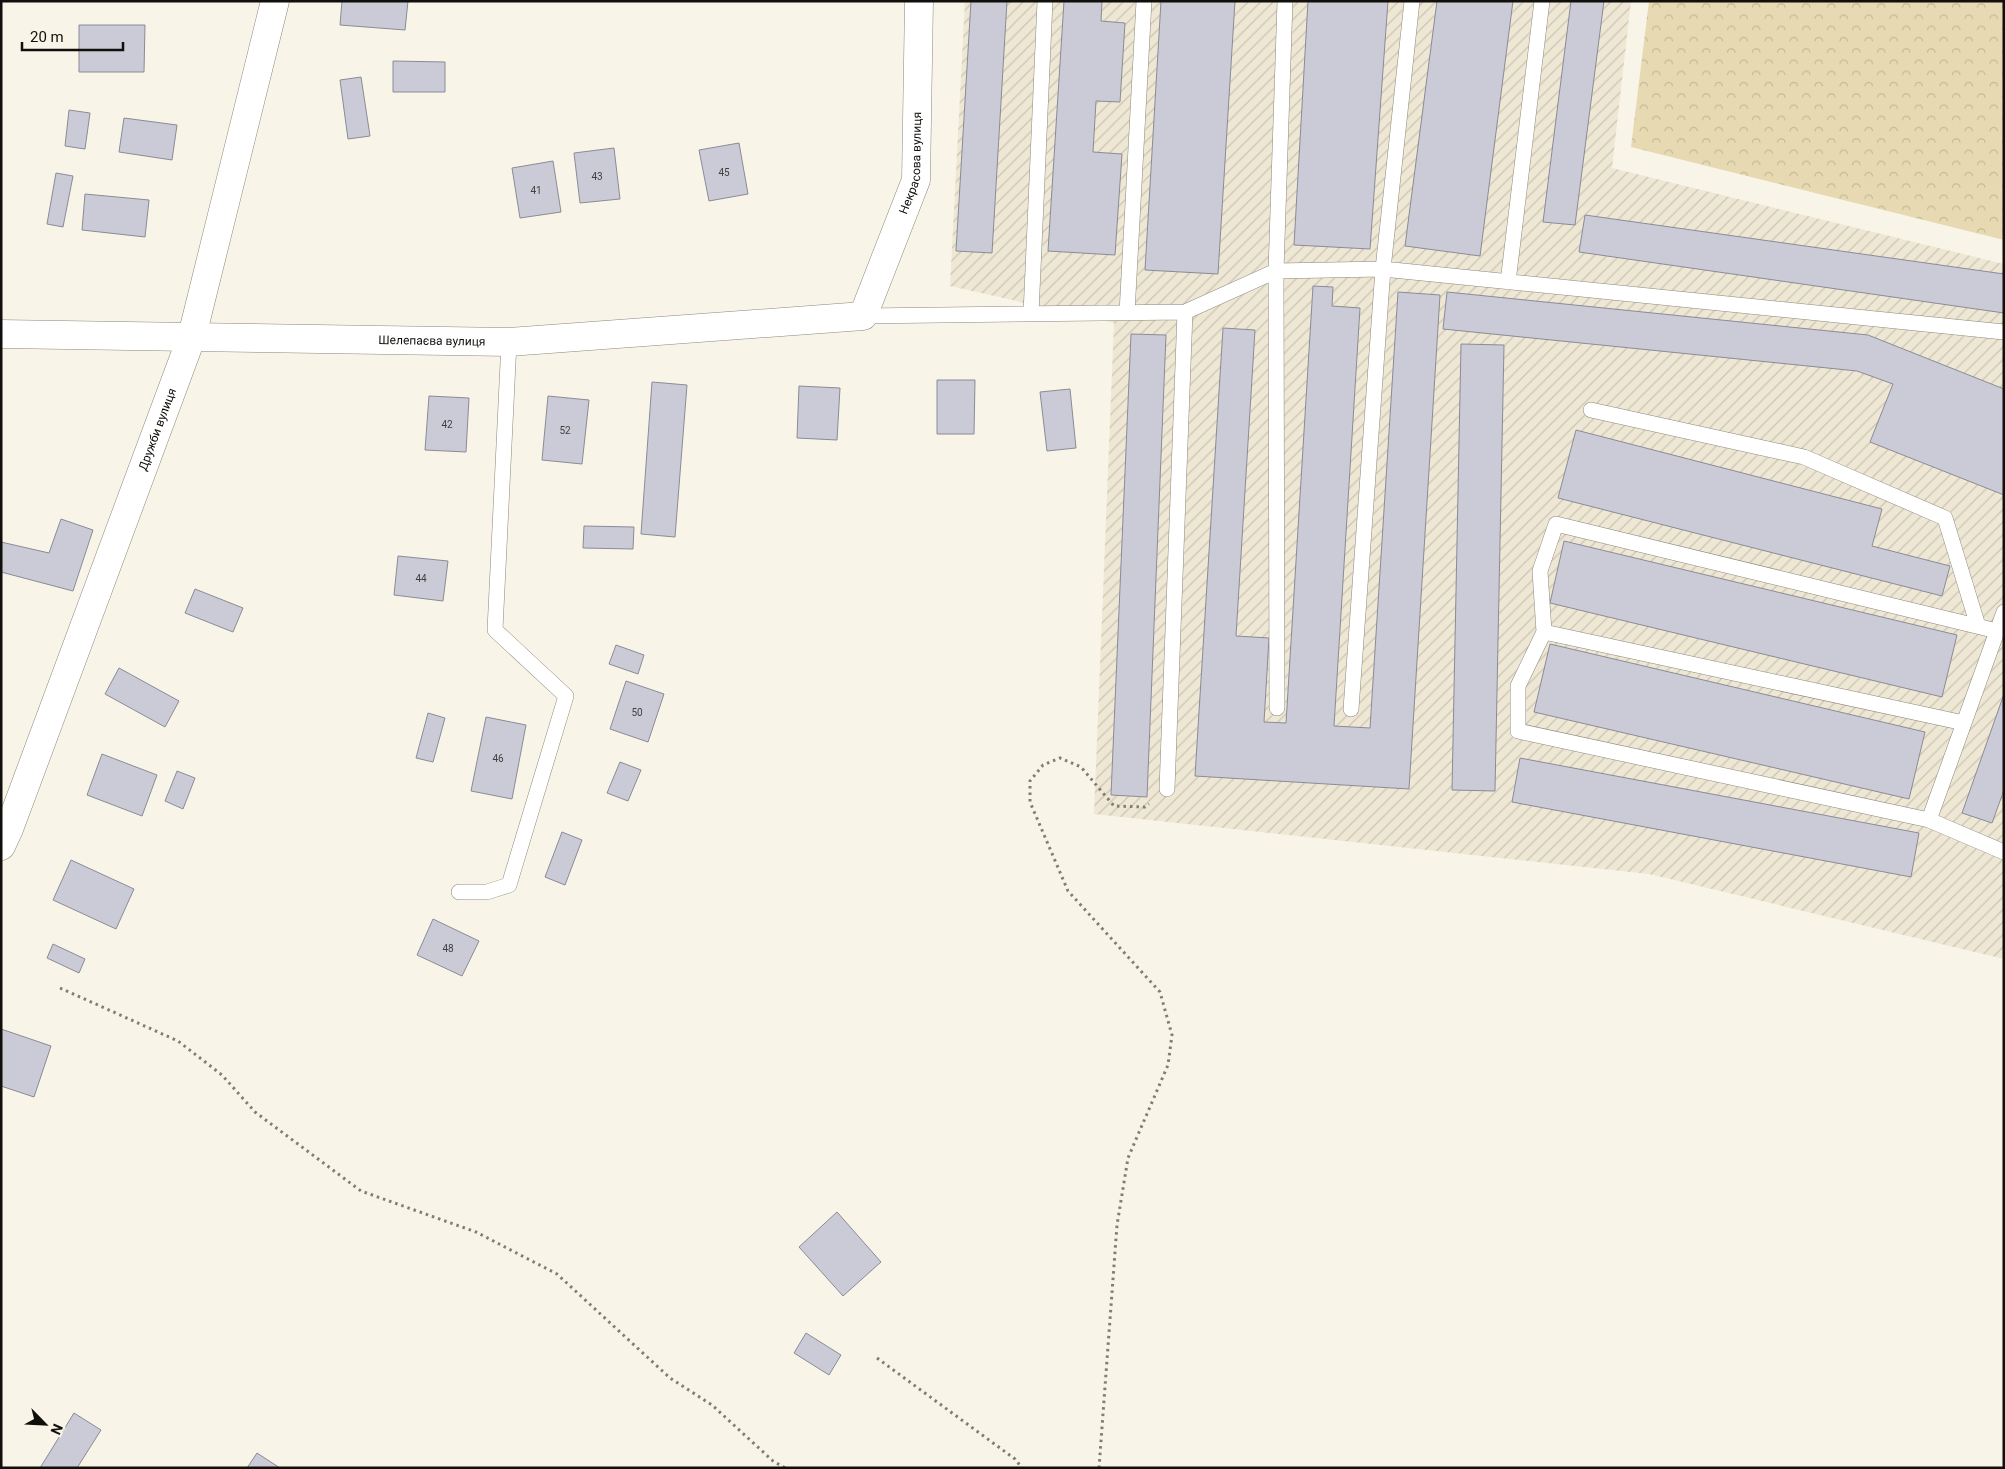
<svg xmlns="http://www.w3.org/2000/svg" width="2005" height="1469" font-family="Roboto,sans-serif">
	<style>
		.industrial { fill: url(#industrial-furrows) }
		.forest { fill: url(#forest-crowns) }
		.building { fill: #cacbd7; stroke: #8b8b97 }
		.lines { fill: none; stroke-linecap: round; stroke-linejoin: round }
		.service-casing { stroke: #8c887d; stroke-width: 16 }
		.minor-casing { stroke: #8c887d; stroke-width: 29 }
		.path { stroke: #807d75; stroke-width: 3; stroke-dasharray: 2.5 4; stroke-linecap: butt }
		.service { stroke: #fff; stroke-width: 15 }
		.minor { stroke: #fff; stroke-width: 28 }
		.labels { text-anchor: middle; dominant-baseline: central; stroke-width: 5; stroke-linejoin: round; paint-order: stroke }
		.number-label { font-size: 10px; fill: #3f3e3e }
		.street-label { font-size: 12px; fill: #110f0b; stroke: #f8f4e7 }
	</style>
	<defs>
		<pattern id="industrial-furrows" width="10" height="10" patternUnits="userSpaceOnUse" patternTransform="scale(1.25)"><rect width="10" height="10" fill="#eee7d4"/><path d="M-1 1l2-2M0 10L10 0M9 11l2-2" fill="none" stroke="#cbc5b5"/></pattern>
		<pattern id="forest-crowns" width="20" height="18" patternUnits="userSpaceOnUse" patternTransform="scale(1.25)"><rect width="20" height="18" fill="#e7dab2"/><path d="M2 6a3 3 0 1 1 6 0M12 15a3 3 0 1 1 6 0" fill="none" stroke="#c5ba98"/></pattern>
	</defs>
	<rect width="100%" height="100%" fill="#f8f4e7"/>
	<path class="industrial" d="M965,1H1631L1612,168L2004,264V959L1649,874L1094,814L1114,323L950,286Z"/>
	<path class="forest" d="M1649,1H2004V240L1631,147Z"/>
	<path class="building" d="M342,1H408L405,30L340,25Z
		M971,1H1007L992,253L956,251Z
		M1064,1H1102L1101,21L1125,23L1120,102L1096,101L1093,152L1122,154L1115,255L1048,251Z
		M1161,1H1235L1218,274L1145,270Z
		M1308,1H1388L1370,249L1294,245Z
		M1437,1H1513L1480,256L1405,246Z
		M1571,1H1604L1575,225L1543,222Z
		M79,25H145L144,72H79Z
		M393,61L445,62V92H393Z
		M361,77L370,136L348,139L340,80Z
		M69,110L90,113L85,149L65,146Z
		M124,118L177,125L172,160L119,152Z
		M739,143L748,194L709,201L699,150Z
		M614,148L620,199L580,203L574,153Z
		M553,161L561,212L520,218L512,168Z
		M56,173L73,176L63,227L47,224Z
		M85,194L149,200L145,237L82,230Z
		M1585,215L2004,274V313L1579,252Z
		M1313,286L1333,287L1332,306L1360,308L1334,726L1370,728L1398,292L1440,295L1409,789L1195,776L1223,328L1255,330L1236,636L1269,638L1264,722L1286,723Z
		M1447,292L1868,335L2004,389V495L1870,442L1893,384L1857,371L1443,329Z
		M1131,334L1166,335L1147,797L1111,795Z
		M1461,344L1504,345L1495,791L1452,790Z
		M937,380H975L974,434H937Z
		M652,382L687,385L675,537L641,534Z
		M799,386L840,388L837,440L797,438Z
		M1070,389L1076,448L1047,451L1040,392Z
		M429,396L469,398L466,452L425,450Z
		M548,396L589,400L582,464L542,460Z
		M1576,430L1882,509L1872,546L1950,566L1942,596L1558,498Z
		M61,519L93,530L73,591L1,572V542L49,553Z
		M584,526L634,527L633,549L583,548Z
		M1564,541L1957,635L1942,697L1550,603Z
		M398,556L448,561L443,601L394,595Z
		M195,589L243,608L233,632L185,613Z
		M1550,644L1925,732L1909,799L1534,712Z
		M616,645L644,655L638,674L609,664Z
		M119,668L179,701L165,727L105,694Z
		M626,681L664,694L648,742L610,729Z
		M2004,694V790L1992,823L1962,813Z
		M428,713L445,718L433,762L416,758Z
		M486,717L526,725L512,799L471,791Z
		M102,754L157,775L142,816L87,795Z
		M1520,758L1919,833L1911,877L1512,802Z
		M620,762L641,770L628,801L607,793Z
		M177,771L195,778L183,809L165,801Z
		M562,832L582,840L565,885L545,877Z
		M71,860L134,889L116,929L53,900Z
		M433,919L479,941L462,976L417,955Z
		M53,944L85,959L79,973L47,958Z
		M1,1029L51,1046L34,1097L1,1086Z
		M837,1212L881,1262L843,1296L799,1247Z
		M806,1333L841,1355L829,1375L794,1353Z
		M74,1413L101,1430L77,1468H40Z
		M257,1453L280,1468H247Z"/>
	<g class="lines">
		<defs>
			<path id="service" d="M1508,282L1542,1
				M1127,313L1144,1
				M1031,314L1045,1
				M863,316L1185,312L1276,271L1383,269L2004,332
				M1591,410L1804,457L1945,518L1978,626
				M2004,612L1929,820L2004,852
				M1544,632L1964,723
				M1277,708L1276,271L1285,1
				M1351,709L1383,269L1412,1
				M1167,789L1185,312
				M1929,820L1518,731V686L1544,632L1540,571L1556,524L1997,631
				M459,892H487L509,885L566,696L495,630L509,342"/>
			<g id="minor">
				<path id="s1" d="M1,334L509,342L863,316L916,180L919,1"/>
				<path id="s2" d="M1,846L9,829L192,336L275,1"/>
			</g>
		</defs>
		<use href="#service" class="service-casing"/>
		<use href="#minor" class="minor-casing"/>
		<path class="path" d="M60,988L178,1041L222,1075L255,1112L361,1191L476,1232L557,1274L670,1378L712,1405L773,1461L785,1468
			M877,1358L1015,1459L1022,1468
			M1099,1468L1117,1225L1128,1158L1168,1065L1172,1035L1160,992L1068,891L1030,802V781L1043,765L1060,758L1081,767L1114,806L1145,807L1149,804"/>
		<use href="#service" class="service"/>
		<use href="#minor" class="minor"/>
	</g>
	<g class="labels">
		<g class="number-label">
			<text x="724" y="172">45</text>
			<text x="597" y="176">43</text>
			<text x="536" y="190">41</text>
			<text x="447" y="424">42</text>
			<text x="565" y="430">52</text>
			<text x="421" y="578">44</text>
			<text x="637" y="712">50</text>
			<text x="498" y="758">46</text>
			<text x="448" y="948">48</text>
		</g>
		<g class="street-label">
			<text stroke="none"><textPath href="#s1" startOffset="1025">Некрасова вулиця</textPath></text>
			<text stroke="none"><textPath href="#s1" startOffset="431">Шелепаєва вулиця</textPath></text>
			<text stroke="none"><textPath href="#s2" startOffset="445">Дружби вулиця</textPath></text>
		</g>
	</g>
	<rect width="2005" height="1469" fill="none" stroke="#110f0b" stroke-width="5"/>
	<g transform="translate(45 1424) rotate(114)" stroke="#f8f4e7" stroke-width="4" paint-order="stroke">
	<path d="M0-4L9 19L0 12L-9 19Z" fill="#110f0b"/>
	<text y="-8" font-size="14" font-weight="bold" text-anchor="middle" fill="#110f0b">N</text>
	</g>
	<path d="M22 42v8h101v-8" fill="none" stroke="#110f0b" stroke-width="2.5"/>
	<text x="30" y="42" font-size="15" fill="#110f0b" stroke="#f8f4e7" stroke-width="4" paint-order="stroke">20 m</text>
</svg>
